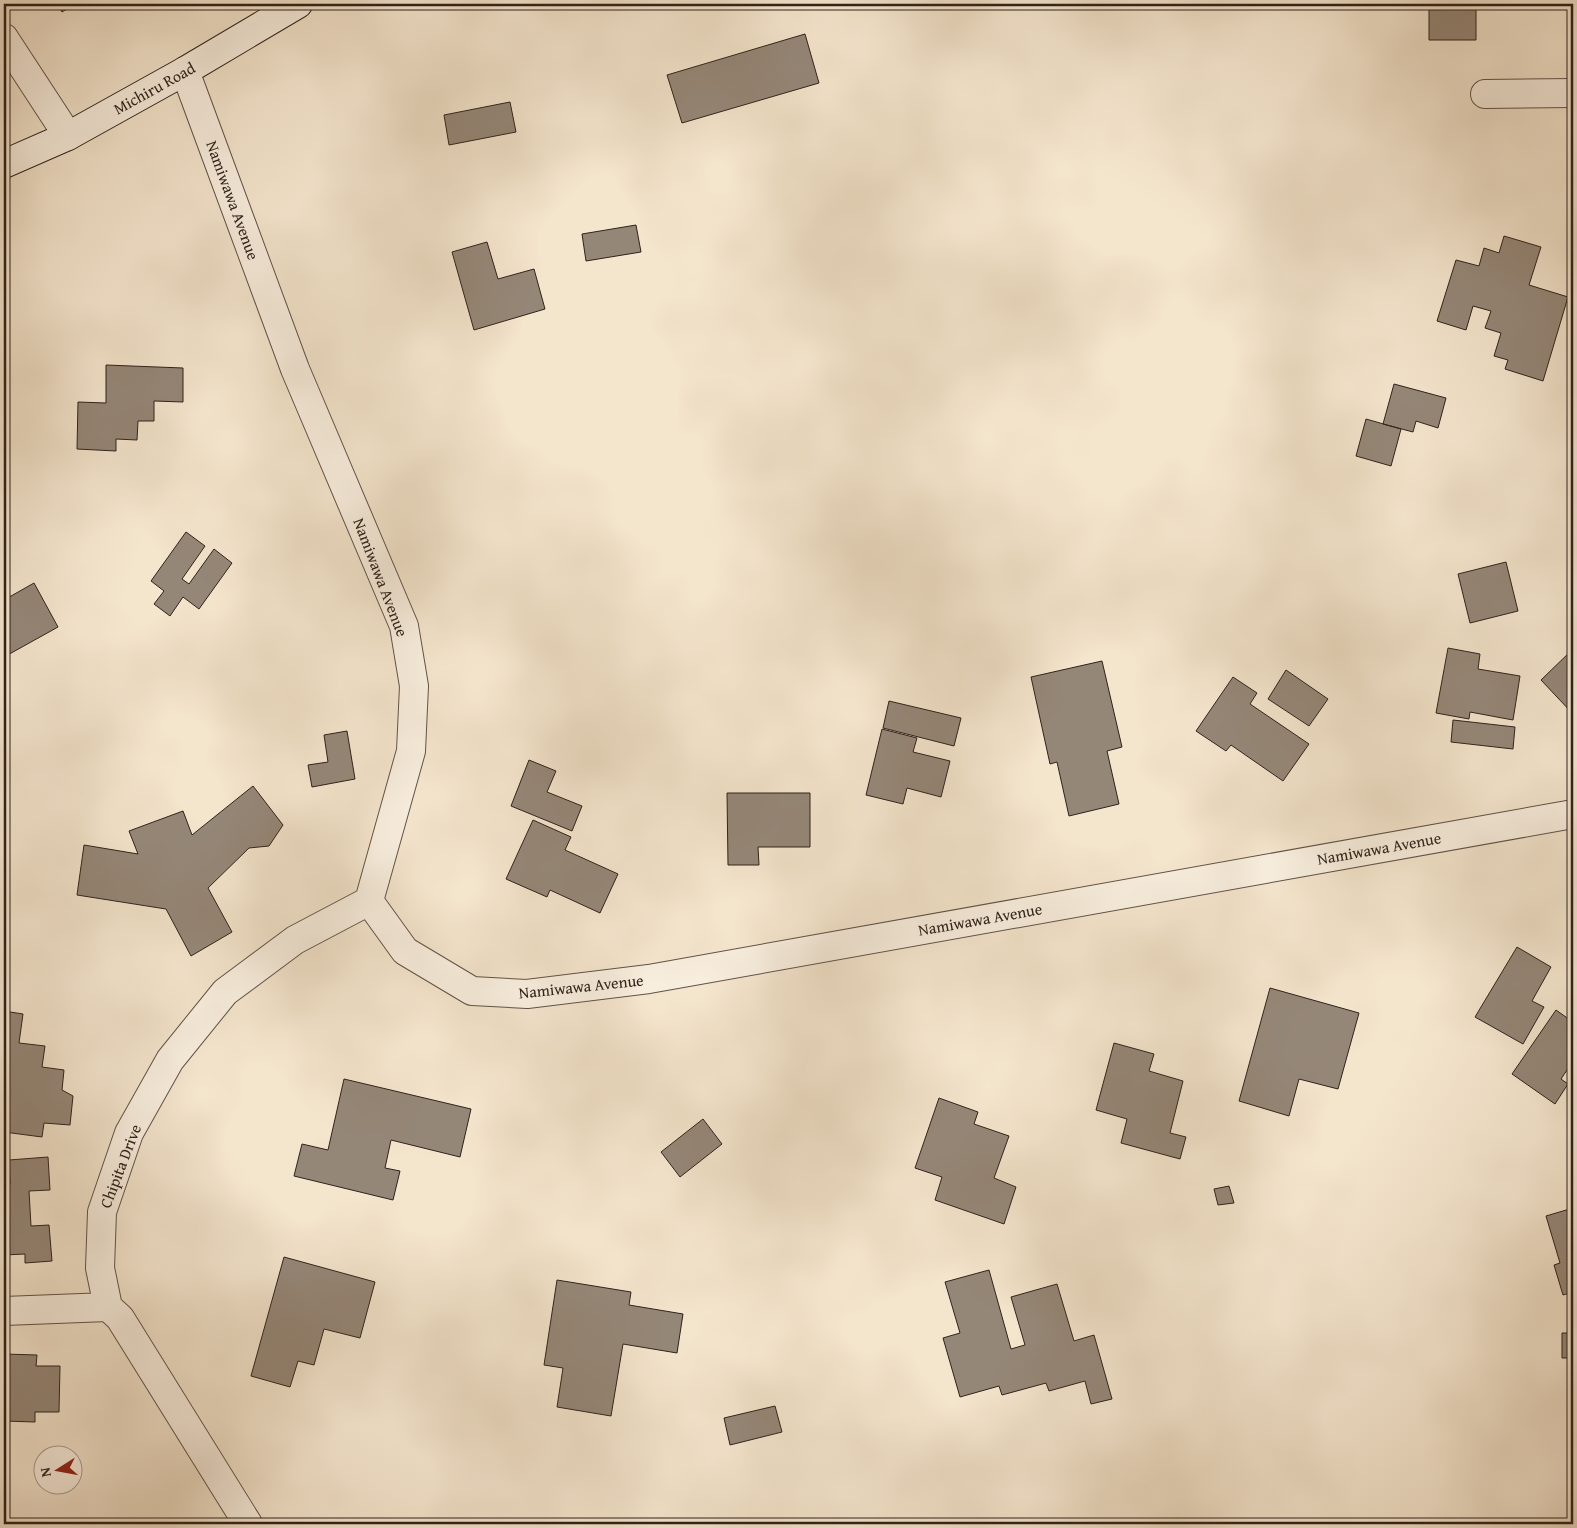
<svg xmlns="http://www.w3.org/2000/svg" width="1577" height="1528" font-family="'Gentium Book Plus',serif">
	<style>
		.building { fill: #958778; stroke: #2f221b }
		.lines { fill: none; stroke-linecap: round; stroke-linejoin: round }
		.street-casing { stroke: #605348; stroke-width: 30 }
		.secondary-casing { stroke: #2f221b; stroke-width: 30 }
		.street { stroke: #f8eede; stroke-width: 28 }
		.secondary { stroke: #f8eede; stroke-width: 28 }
		.labels { text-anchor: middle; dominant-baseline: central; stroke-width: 4; stroke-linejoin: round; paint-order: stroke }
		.street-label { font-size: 16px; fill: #2f221b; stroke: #f8eede }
	</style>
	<rect width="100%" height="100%" fill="#f4e5cd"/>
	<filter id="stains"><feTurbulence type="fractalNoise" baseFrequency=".004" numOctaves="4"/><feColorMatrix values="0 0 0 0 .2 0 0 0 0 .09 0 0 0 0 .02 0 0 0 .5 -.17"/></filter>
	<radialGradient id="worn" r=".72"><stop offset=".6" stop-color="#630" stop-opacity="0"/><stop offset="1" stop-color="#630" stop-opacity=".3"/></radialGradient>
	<path class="building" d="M57,4H75L62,12Z
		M1429,4H1476V40H1429Z
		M805,34L819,83L682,123L667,75Z
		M510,102L516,132L449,145L444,115Z
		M636,225L641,252L586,261L582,234Z
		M1504,236L1541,247L1529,285L1568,297L1543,381L1505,369L1508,360L1494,356L1501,333L1485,328L1491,311L1473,306L1466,330L1437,321L1456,260L1479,266L1484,248L1499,253Z
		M487,242L498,279L534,269L545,309L474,330L452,252Z
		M106,365L183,368V402L154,401V421H138L137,440L116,439V451L77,449L78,402L106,403Z
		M1394,384L1446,398L1438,428L1416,421L1413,432L1383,424Z
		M1366,419L1401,429L1391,466L1356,456Z
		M186,532L205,546L182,579L189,584L214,549L232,563L199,609L183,597L170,616L154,604L164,591L151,581Z
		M1506,562L1518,611L1470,623L1458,574Z
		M34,583L58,627L4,657V600Z
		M1448,648L1480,654L1478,669L1520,676L1513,720L1470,712L1469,719L1436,713Z
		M1573,649V714L1541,680Z
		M1102,661L1122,747L1107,751L1119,804L1069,816L1057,762L1050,764L1031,677Z
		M1286,670L1328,699L1309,726L1268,699Z
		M1233,677L1257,693L1250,704L1309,744L1283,781L1231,745L1226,751L1196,731Z
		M889,701L961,718L954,746L883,728Z
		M1453,720L1515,727L1513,749L1451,742Z
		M882,729L917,738L913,752L950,761L941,797L907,788L903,804L866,795Z
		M347,731L355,779L312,787L308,765L328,762L324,735Z
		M529,760L556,771L547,792L582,806L572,831L511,806Z
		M253,786L283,825L269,846L249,848L208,888L232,932L191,956L166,909L77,895L84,845L138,854L129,831L183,811L192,835Z
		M727,793H810V847H758L759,865H728Z
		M533,820L571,837L565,850L618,874L600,913L550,890L547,897L506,879Z
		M1517,947L1551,967L1532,1001L1544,1007L1523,1044L1475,1017Z
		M1270,988L1359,1013L1338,1089L1299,1079L1289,1116L1239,1101Z
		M1556,1010L1573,1022V1061L1561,1079L1568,1084L1555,1104L1512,1074Z
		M4,1011L23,1014L19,1043L45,1046L42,1067L64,1070L62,1090L73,1096L70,1125L44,1123L42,1137L4,1132Z
		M1114,1043L1154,1054L1149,1071L1183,1081L1170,1133L1186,1137L1180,1159L1121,1143L1127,1119L1096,1110Z
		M344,1079L471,1109L460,1157L391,1140L385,1168L400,1171L393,1200L294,1176L302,1144L328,1150Z
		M939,1098L978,1112L974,1124L1009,1136L994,1178L1016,1187L1004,1224L935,1200L942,1177L915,1168Z
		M703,1119L722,1144L680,1177L661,1152Z
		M48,1157L50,1190L29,1191L31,1226L49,1225L52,1261L25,1263V1254L4,1255V1185L10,1184L9,1160Z
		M1229,1186L1234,1203L1218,1205L1214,1189Z
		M1573,1208V1292L1563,1295L1554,1265L1560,1263L1546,1216Z
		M284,1257L375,1282L360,1338L324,1329L314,1365L298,1361L290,1387L251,1376Z
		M989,1270L1011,1349L1025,1345L1011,1297L1057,1284L1074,1341L1094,1335L1112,1399L1091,1404L1085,1381L1049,1391L1046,1383L1002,1395L999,1386L960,1397L943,1338L960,1333L945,1282Z
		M557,1280L631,1292L629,1305L683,1314L677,1353L623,1344L611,1416L557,1407L563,1368L544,1365Z
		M1562,1333H1573V1358H1562Z
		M4,1354L37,1355L36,1366H60L59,1412H35V1422L4,1421Z
		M775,1406L782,1432L730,1445L724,1418Z"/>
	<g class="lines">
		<defs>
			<path id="street" d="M4,38L68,136
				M185,71L295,369L404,626L414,686L411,751L369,901L405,951L472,991L527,994L649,979L1573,814
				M1485,94L1573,93
				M4,1311L108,1307
				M248,1524L120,1318L108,1307L100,1268L102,1212L129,1133L170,1060L225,992L295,940L369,901"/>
			<path id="secondary" d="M4,164L68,136L185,71L298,4"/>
		</defs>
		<use href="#street" class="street-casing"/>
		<use href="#secondary" class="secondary-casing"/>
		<use href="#street" class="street"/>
		<use href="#secondary" class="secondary"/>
	</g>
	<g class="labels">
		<g class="street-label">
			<text transform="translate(154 88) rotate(-29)">Michiru Road</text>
			<text transform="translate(233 200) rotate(70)">Namiwawa Avenue</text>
			<text transform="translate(381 577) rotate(69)">Namiwawa Avenue</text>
			<text transform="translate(1379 848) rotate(-10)">Namiwawa Avenue</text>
			<text transform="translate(980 919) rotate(-10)">Namiwawa Avenue</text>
			<text transform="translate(581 986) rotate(-6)">Namiwawa Avenue</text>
			<text transform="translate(120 1166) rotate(-69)">Chipita Drive</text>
		</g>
	</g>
	<rect width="1577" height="1528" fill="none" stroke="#f4e5cd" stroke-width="20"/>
	<rect x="5" y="5" width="1567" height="1518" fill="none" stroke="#2f221b" stroke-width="2.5"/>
	<rect x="10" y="10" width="1557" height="1508" fill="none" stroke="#2f221b"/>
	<g transform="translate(58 1470) rotate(259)"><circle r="24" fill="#f8eede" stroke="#a89c90"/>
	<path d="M0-4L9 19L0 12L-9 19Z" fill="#8f2418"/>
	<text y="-8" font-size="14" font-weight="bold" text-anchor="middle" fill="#2f221b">N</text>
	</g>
	<rect width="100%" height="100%" filter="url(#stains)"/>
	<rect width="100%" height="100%" fill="url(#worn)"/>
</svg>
